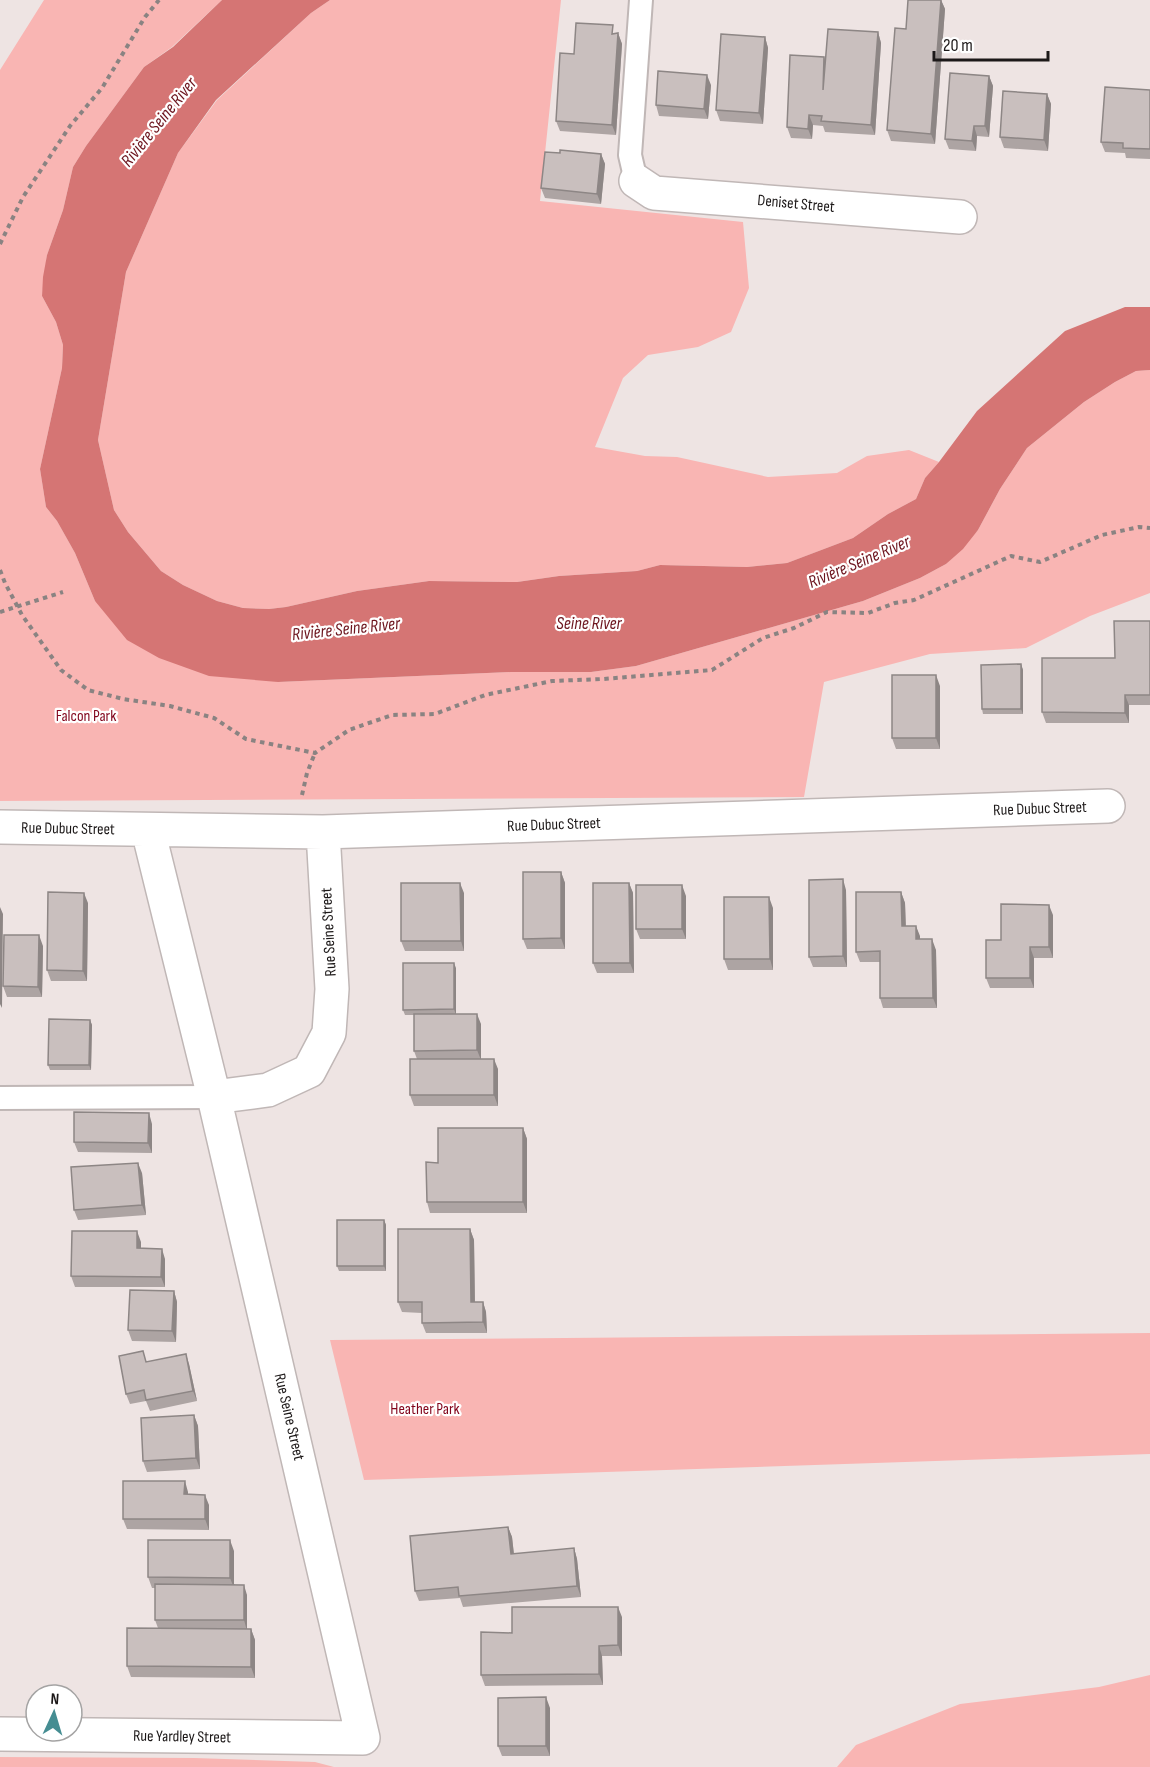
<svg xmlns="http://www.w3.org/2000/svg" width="1150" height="1767" font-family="'Sofia Sans Condensed',sans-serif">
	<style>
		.green { fill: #f9b5b3 }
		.water { fill: #d57574 }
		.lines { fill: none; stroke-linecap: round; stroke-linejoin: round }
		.service-casing { stroke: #c0b7b6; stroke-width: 26 }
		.minor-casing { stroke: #c0b7b6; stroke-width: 36 }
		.path { stroke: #8a8382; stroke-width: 4; stroke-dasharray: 4.5 4.5; stroke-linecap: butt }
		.service { stroke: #fff; stroke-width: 22 }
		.minor { stroke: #fff; stroke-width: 33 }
		.wall { fill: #ada4a3 }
		.shaded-wall { fill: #8d8685 }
		.building { fill: #c9bfbe; stroke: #8d8685; stroke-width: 1.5 }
		.labels { text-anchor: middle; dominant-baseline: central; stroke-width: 4.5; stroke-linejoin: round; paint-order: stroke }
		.street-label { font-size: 16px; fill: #1c1818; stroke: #fff }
		.park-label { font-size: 16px; fill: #82051c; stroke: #fff }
		.water-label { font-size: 18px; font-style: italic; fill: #6d151e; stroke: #fff }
	</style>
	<rect width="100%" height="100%" fill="#eee4e3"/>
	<path class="green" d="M44,0H222L172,47L144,67L86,146L73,167L63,210L47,255L42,296L56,322L63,345L62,368L40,469L46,507L57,521L75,553L95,601L278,682L511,672H591L636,666L863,601L920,578L946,564L978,530L1000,489L1027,448L1084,402L1115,382L1136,371L1150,370V593L1090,616L1026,648L930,654L824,682L804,797L0,801V70Z
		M330,0H561L540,201L743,222L749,288L731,332L698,347L648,355L623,378L595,447L645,456L677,457L768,477L837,473L867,456L909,450L939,462L925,478L916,499L888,514L853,538L787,563L747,567L660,565L637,571L559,576L517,582L429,581L357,591L286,607L269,609L243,608L217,601L183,585L161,571L128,532L114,510L98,440L126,272L178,153L217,100L311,13Z
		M1150,1333V1454L364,1480L330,1340Z
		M1150,1675V1767H837L856,1745L960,1704L1099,1687Z
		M0,1757L194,1758L315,1762L334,1767H0Z"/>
	<path class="water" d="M222,0H330L311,13L216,100L178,153L126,272L98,440L114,510L128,532L161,571L183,585L217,601L243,608L269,609L286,607L357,591L429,581L517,582L559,576L637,571L660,565L747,567L787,563L853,538L888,514L916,499L925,478L939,462L977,411L1065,331L1125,307H1150V370L1136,371L1115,382L1084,402L1027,448L1000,489L978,530L963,549L946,564L920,578L863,601L636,666L591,672H511L278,682L209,676L159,658L127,640L95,601L75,553L57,521L46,507L40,469L62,368L63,345L56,322L42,296L43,277L47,255L63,210L73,167L86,146L144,67L173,47Z"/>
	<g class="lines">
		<defs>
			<path id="service" d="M636,181L630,155L641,0
				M0,1098L214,1097"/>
			<path id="minor" d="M636,181L654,193L960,217
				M0,827L323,832L1108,806
				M214,1097L268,1090L309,1071L329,1033L332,989L323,832
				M0,1734L363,1738L214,1097L148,830"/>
		</defs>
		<use href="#service" class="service-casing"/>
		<use href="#minor" class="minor-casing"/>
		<path class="path" d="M0,244L23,197L70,126L102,88L145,17L159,0
			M0,570L5,583L22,615L61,670L88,690L123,699L170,706L214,718L246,739L315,753L349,730L392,715L435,714L485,695L552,681L603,679L712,670L763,638L794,628L827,612L868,613L895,603L914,600L1011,556L1040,562L1102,535L1139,527L1150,528
			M0,612L63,592
			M302,795L307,773L315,753"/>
		<use href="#service" class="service"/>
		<use href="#minor" class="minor"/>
	</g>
	<path class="wall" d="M941,0L945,9L935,144L891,141L887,130L906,29Z
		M878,32L881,43L875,135L825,132L823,126L813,125L812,139L791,138L787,127L824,57L825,61Z
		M616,33H618L622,44L616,135L560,131L556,121L574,54Z
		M765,37L768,48L763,124L720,121L716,110Z
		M989,76L993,86L989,137L977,136L976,151L949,149L945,139Z
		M711,85L708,119L659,116L656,105Z
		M1150,90V159L1126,158L1125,153L1105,152L1101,142Z
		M1047,94L1051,104L1048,151L1004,148L1000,137Z
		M560,153L601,154L605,164L601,204L545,198L541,188Z
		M1150,621V705H1129V723H1046L1042,712L1115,658Z
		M1021,664L1023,670V714H983L982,709Z
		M940,686V749H896L892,738Z
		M561,872L565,883V949H527L523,939Z
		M629,883L633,893L634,973H597L593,963Z
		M846,890L847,967H813L809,957Z
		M901,892L905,903L906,926H916L920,939L936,950L937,1008H883L880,998V962H860L856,952Z
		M464,893V951H405L401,941Z
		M686,896V939H640L636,929Z
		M88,903L87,981H51L47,970Z
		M773,908V970H728L724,959Z
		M1053,915V958H1034V988H990L986,978L1001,940Z
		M43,946L42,997H7L3,986Z
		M456,968V1014L481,1024V1059L498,1069V1106H414L410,1095L417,1059L414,1051V1015H405L403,1010Z
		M90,1020L92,1025L91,1070H50L48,1065Z
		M152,1124V1153L78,1152L74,1142Z
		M523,1128L527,1139V1213H430L427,1202L438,1163Z
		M142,1173L146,1215L78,1220L74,1210Z
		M384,1220L386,1225V1271H339L337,1266Z
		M470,1229L474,1240L475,1302H483L486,1312L487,1333H426L422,1323V1313L402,1312L398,1302Z
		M141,1242V1249L165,1259V1287H75L71,1276Z
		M174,1291L177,1302L176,1342L132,1341L128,1330Z
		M147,1362L189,1364L197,1401L150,1411L146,1401L130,1404L126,1394Z
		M194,1415L198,1426L200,1469L147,1472L143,1461Z
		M188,1492V1494L209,1505V1530L127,1529L123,1519Z
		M508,1527L512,1537L514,1554L574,1548L577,1559L581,1597L463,1607L460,1598L419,1601L415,1591Z
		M234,1551V1584L247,1595V1629H251L255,1640V1678L131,1677L127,1666L158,1628L155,1620V1588H152L148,1577Z
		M622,1617V1656H602L603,1685L485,1686L481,1675L512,1633Z
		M550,1708V1756H502L498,1746Z"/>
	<path class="shaded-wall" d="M941,0L945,9L935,144L931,134Z
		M878,32L881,43L875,135L871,125Z
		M618,33L622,44L616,135L612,125Z
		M765,37L768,48L763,124L759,113Z
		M707,75L711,85L708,119L704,109Z
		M989,76L993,86L989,137L985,126Z
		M1047,94L1051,104L1048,151L1044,140Z
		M809,115L813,125L812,139L808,129Z
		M974,126L977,136L976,151L972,141Z
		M601,154L605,164L601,204L597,194Z
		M1021,664L1023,670V714L1021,709Z
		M936,675L940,686V749L936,738Z
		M1125,695L1129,705V723L1125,713Z
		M561,872L565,883V949L561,938Z
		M843,879L846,890L847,967L843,956Z
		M460,883L464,893V951L461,941Z
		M629,883L633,893L634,973L630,963Z
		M682,885L686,896V939L682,929Z
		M901,892L905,903L906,937L902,926Z
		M84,893L88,903L87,981L83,971Z
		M769,897L773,908V970L770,959Z
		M1049,905L1053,915V958L1049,947Z
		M0,907L3,914L2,1008L0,1004Z
		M916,926L920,936V950L916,939Z
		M39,935L43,946L42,997L38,987Z
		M932,939L936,950L937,1008L933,998Z
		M1030,947L1034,958V988L1030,978Z
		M454,963L456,968V1015L454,1009Z
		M477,1014L481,1024V1060L477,1050Z
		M90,1020L92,1025L91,1070L89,1065Z
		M494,1059L498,1069V1106L494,1095Z
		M149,1113L152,1124V1153L148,1143Z
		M523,1128L527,1139V1213L523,1202Z
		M138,1163L142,1173L146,1215L142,1205Z
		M384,1220L386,1225V1271L384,1266Z
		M470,1229L474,1240L475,1312L471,1302Z
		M137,1231L141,1242V1259L137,1248Z
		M162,1249L165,1259V1287L161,1277Z
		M174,1291L177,1302L176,1342L172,1331Z
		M483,1302L486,1312L487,1333L483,1322Z
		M186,1354L189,1364L197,1401L193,1391Z
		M194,1415L198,1426L200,1469L196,1458Z
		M185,1481L188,1492V1505L184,1494Z
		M205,1495L209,1505V1530L205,1519Z
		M508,1527L512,1537L515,1565L511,1554Z
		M230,1540L234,1551V1588L230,1578Z
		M574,1548L577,1559L581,1597L577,1586Z
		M244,1585L247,1595V1631L244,1620Z
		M618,1607L622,1617V1656L618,1645Z
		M251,1629L255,1640V1678L251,1667Z
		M599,1646L602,1656L603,1685L599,1674Z
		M546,1697L550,1708V1756L546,1746Z"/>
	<path class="building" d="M908,0H941L931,134L887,130L895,28L906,29Z
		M576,23L613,25L612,34L618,33L612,125L556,121L560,53L574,54Z
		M828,29L878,32L871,125L821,121L822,116L809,115L808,129L787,127L790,55L824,57L823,90Z
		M721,34L765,37L759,113L716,110Z
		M658,71L707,75L704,109L656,105Z
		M950,73L989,76L985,126H974L972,141L945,139Z
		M1105,87L1150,90V149L1123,148V143L1101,142Z
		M1003,91L1047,94L1044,140L1000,137Z
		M560,150L601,154L597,194L541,188L545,152L560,153Z
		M1114,621H1150V695H1125V713L1042,712V658H1115Z
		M1021,664V709H982L981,665Z
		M892,675H936V738H892Z
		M523,872H561V938L523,939Z
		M843,879V956L809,957V880Z
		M401,883H460L461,941H401Z
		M593,883H629L630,963H593Z
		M636,885H682V929H636Z
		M48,892L84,893L83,971L47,970Z
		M856,892H901L902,926H916V939H932L933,998H880V951L856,952Z
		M724,897H769L770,959H724Z
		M1001,904L1049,905V947H1030V978H986V940H1001Z
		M4,935H39L38,987L3,986Z
		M403,963H454V1009L403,1010Z
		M414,1014H477V1050L414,1051Z
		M49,1019L90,1020L89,1065H48Z
		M410,1059H494V1095H410Z
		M74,1112L149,1113L148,1143L74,1142Z
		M438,1128H523V1202H427L426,1162L438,1163Z
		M138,1163L142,1205L74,1210L71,1167Z
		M337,1220H384V1266H337Z
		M398,1229H470L471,1302H483V1322L422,1323V1302H398Z
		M72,1231H137V1248L162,1249L161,1277L71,1276Z
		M130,1290L174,1291L172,1331L128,1330Z
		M143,1351L146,1362L186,1354L193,1391L146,1400L144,1390L126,1394L119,1356Z
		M194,1415L196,1458L143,1461L141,1418Z
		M123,1481H185L184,1494L205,1495V1519H123Z
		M508,1527L511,1554L574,1548L577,1586L459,1596L458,1587L415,1591L410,1536Z
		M148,1540H230V1578L148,1577Z
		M155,1584L244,1585V1620H155Z
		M512,1607H618V1645L599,1646V1674L481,1675V1632L512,1633Z
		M127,1628L251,1629V1667L127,1666Z
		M546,1697V1746H498V1698Z"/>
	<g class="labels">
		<g class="street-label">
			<text transform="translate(796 204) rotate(5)">Deniset Street</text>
			<text transform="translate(1040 809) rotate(-2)">Rue Dubuc Street</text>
			<text transform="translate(554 825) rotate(-2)">Rue Dubuc Street</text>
			<text transform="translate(68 829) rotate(1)">Rue Dubuc Street</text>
			<text transform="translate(329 932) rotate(-93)">Rue Seine Street</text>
			<text transform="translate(289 1417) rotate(77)">Rue Seine Street</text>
			<text transform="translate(182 1737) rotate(1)">Rue Yardley Street</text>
		</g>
		<g class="park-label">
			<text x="86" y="716">Falcon Park</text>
			<text x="425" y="1409">Heather Park</text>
		</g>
		<g class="water-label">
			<text transform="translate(159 122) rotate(-51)">Rivière Seine River</text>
			<text transform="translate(859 562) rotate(-23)">Rivière Seine River</text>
			<text x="589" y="623">Seine River</text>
			<text transform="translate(346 629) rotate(-6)">Rivière Seine River</text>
		</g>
	</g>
	<g transform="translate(54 1713) rotate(4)"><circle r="28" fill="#ffffff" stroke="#a4a3a3" stroke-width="1.5"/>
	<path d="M0-4.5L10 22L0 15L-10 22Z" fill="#458d92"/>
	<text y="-9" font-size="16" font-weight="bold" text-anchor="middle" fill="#1c1818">N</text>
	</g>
	<path d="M934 51v9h114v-9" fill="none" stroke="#1c1818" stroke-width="3"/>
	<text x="943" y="51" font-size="18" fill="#1c1818" stroke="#ffffff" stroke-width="4.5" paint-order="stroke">20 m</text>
</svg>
